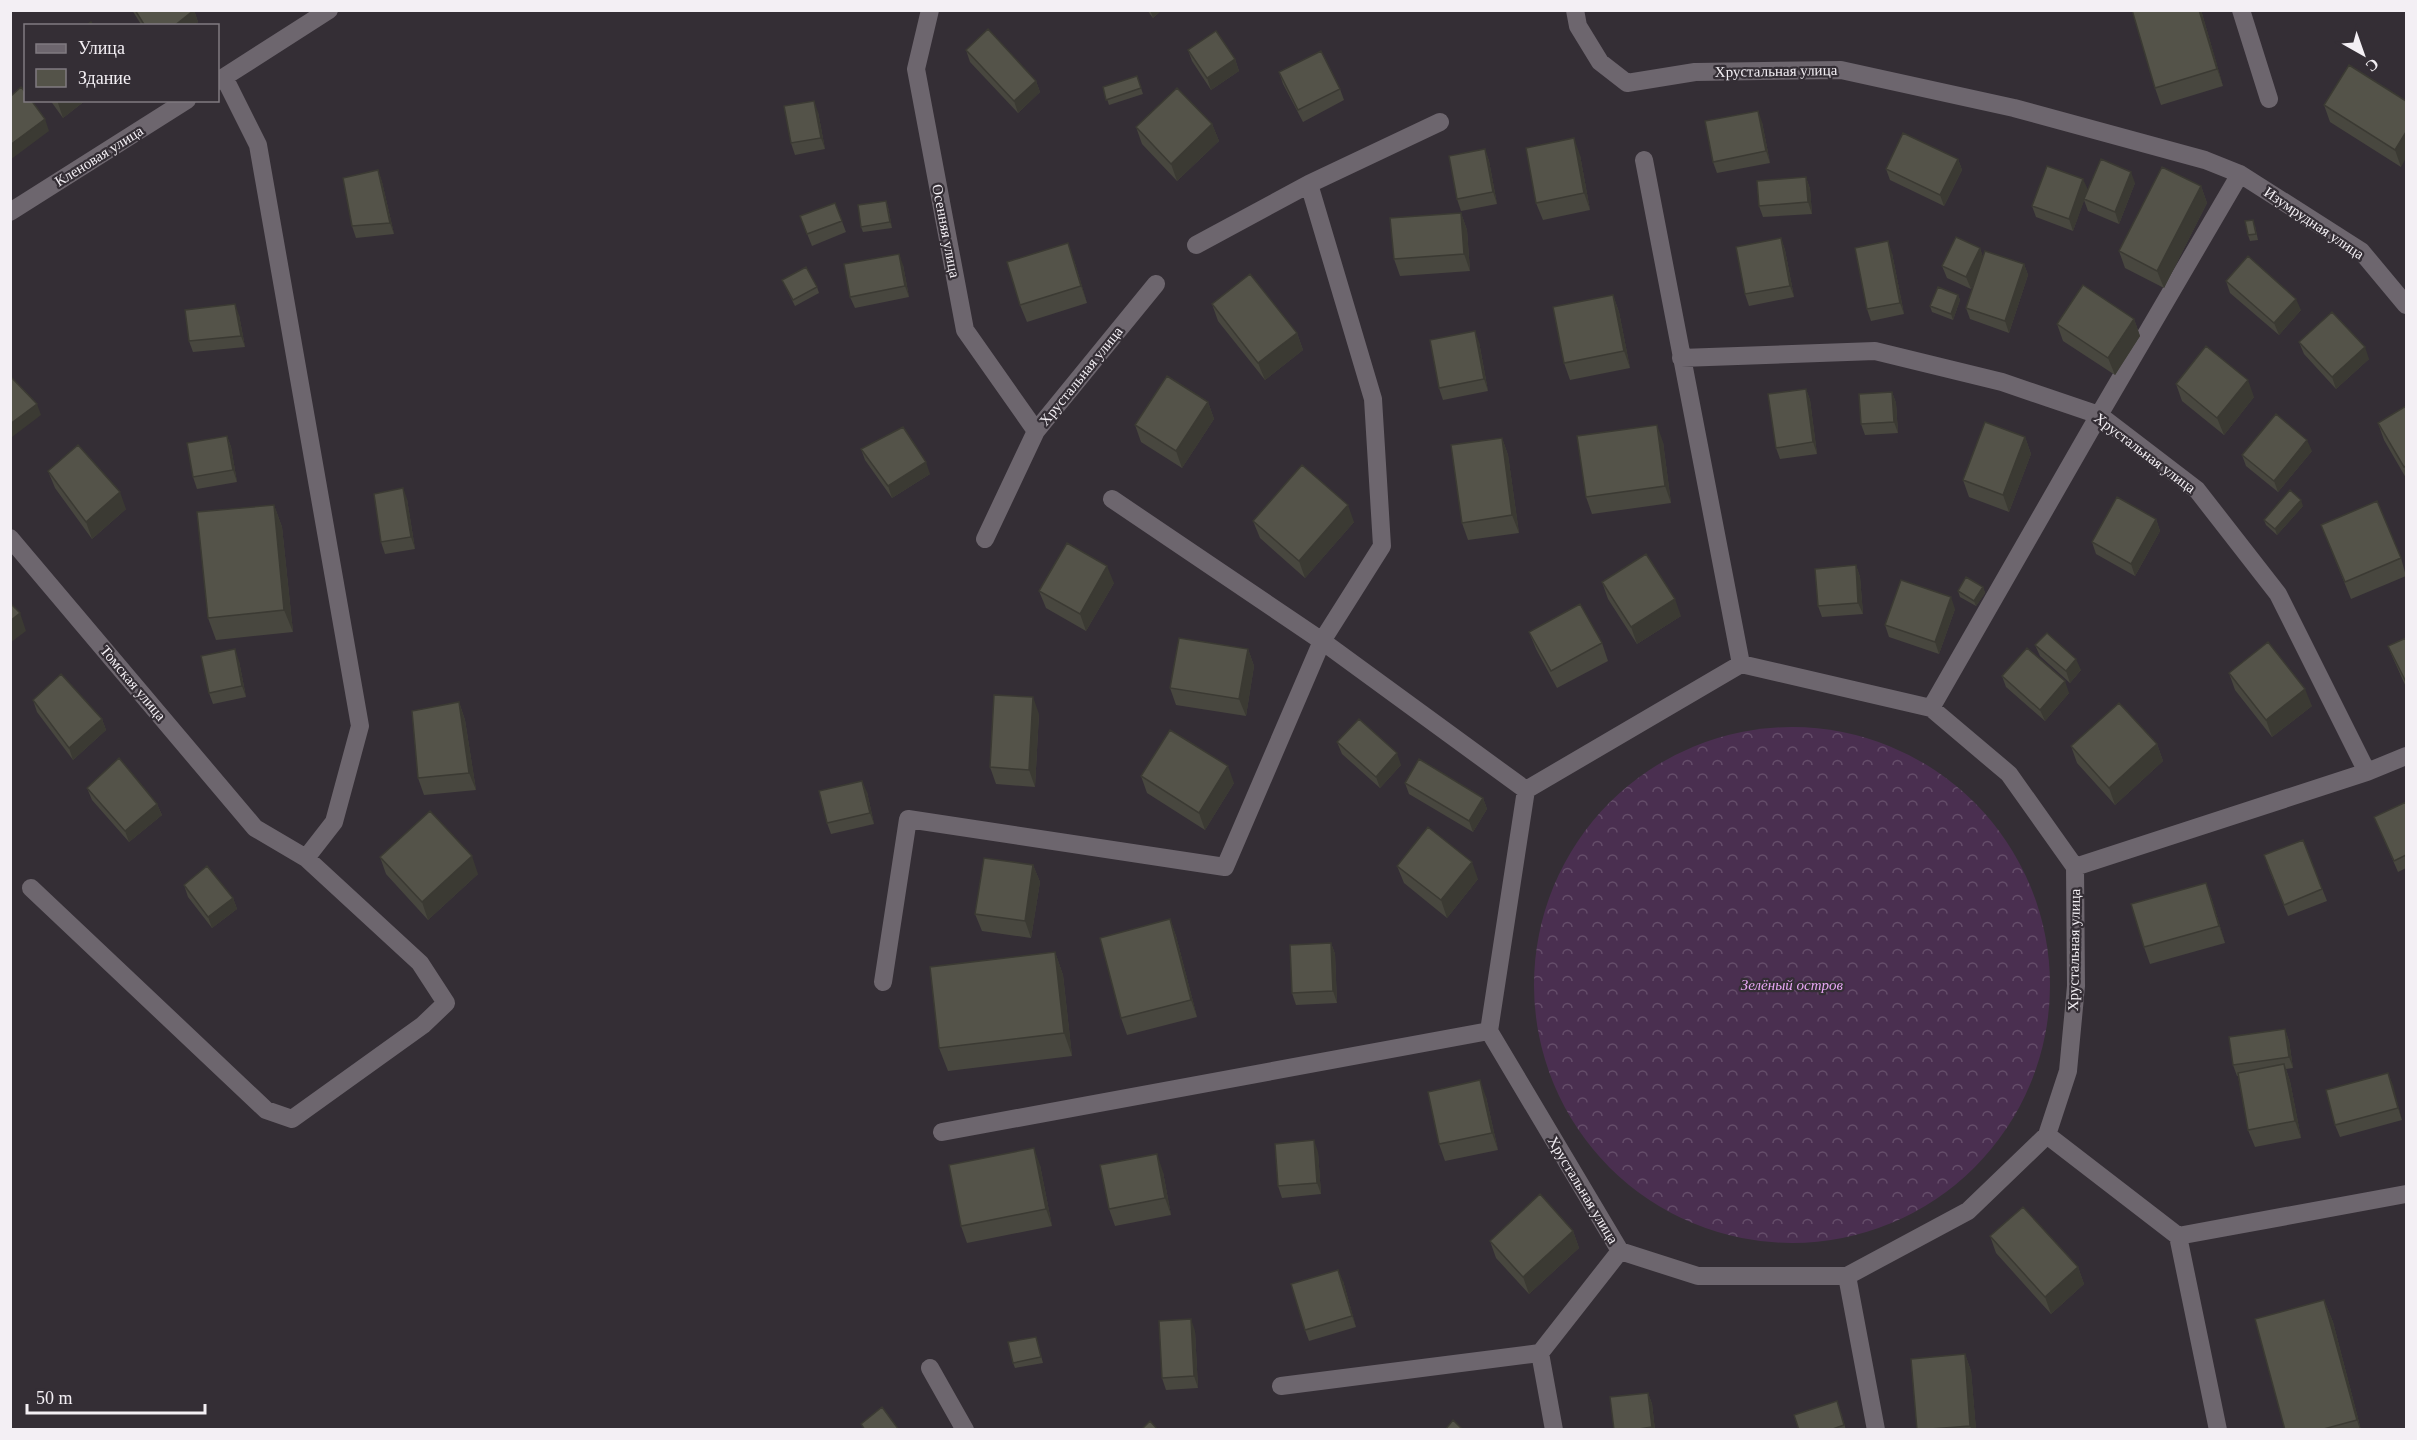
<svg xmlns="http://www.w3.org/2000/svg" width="2417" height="1440" font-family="'Times New Roman',serif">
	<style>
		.park { fill: url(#park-crowns) }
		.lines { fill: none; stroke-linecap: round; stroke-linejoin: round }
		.street { stroke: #6d666e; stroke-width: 18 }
		.wall { fill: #48473f }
		.shaded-wall { fill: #3b3a33 }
		.building { fill: #545349; stroke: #3b3a33; stroke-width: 1.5 }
		.labels { text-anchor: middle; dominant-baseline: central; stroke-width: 4.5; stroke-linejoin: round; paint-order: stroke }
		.street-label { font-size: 15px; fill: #f3eff4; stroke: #342e35 }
		.park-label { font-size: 15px; font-style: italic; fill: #e6a6f3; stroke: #342e35 }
	</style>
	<defs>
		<pattern id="park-crowns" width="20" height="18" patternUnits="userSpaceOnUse" patternTransform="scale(1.5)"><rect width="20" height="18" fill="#4a2f50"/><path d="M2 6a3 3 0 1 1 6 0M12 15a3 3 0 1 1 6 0" fill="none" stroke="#654d6a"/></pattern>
	</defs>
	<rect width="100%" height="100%" fill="#342e35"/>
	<path class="park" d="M1534 985a258 258 0 1 1 516 0a258 258 0 1 1-516 0Z"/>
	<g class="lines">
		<path class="street" d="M930,10L916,69L965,330L1036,431
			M1575,10L1578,26L1600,62L1627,83L1695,72L1841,70L2014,108L2205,160L2240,174L2361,251L2406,305
			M2241,10L2269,99
			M218,81L329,10
			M1644,160L1741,664
			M10,212L187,100
			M1196,245L1309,184L1440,122
			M1681,358L1875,351L2002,382L2099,415L2197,490L2278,594L2367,772L2075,867
			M1112,499L1322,641L1526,790
			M10,538L255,828L306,858
			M985,539L1036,431L1156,284
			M1741,664L1931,708L2009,774L2075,867L2076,986L2068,1071L2047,1135L1968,1211L1847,1276H1698L1620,1251L1489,1031L1526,790Z
			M1931,708L2099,415L2240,174
			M2367,772L2406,756
			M31,888L266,1110L292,1119L423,1025L446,1003L420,963L306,858L334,822L360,726L258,145L224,77
			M883,982L908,819L1225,867L1322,641L1382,546L1373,399L1309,184
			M942,1132L1489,1031
			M2047,1135L2178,1236L2218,1430
			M2178,1236L2406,1194
			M1847,1276L1876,1430
			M1540,1353L1554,1430
			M930,1368L965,1430
			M1281,1386L1540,1353L1620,1251"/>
	</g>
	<path class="wall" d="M132,10H194L198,22L193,26H142Z
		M1147,10H1162L1153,18Z
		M2132,10H2201L2223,86L2161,105L2155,88Z
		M966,50L1036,81L1040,92L1018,113L970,62Z
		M1188,50L1235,59L1239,71L1211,90L1192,61Z
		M1279,72L1340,89L1344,100L1303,122L1283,84Z
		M1137,76L1143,94L1109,105L1103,87Z
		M50,100H86L63,118Z
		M2406,101L2401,167L2330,122L2324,105Z
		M818,112L825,149L795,155L791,143Z
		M1762,122L1770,163L1717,173L1713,162Z
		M1212,124L1219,141L1177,181L1142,144L1136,127Z
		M1485,149L1489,161L1497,204L1461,211L1457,199Z
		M1580,155L1590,210L1543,220L1536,203Z
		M1958,159L1962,170L1944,206L1890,180L1886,169Z
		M378,170L382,182L394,234L356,238L352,226Z
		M1806,177L1810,189L1812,214L1763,217L1759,206Z
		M2135,183L2119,224L2088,211L2084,200L2073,231L2036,217L2032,206L2088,190Z
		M2201,186L2207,203L2164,288L2125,268L2119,251Z
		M886,201L888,207L892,228L863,232L861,227Z
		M835,203L846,232L812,246L800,216Z
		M1461,213L1467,230L1470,271L1400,276L1394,259Z
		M2255,226L2258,240L2250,241L2248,235Z
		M1781,238L1785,250L1794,297L1749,306L1745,294Z
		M1980,248L1983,258L2024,264L2028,275L2009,333L1970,319L1966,308L1979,271L1971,289L1947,278L1942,266Z
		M1892,253L1904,314L1871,321L1867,309Z
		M1074,260L1087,303L1027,322L1020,305Z
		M903,265L909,297L855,308L850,297Z
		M782,280L817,287L819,293L795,306Z
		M2226,281L2301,310L2279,335L2230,293Z
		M1613,295L1619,312L1630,368L1570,380L1564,363Z
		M1958,295L1960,300L1953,320L1932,312L1930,306Z
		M1212,304L1297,333L1303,350L1265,380L1218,321Z
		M239,315L245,347L193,352L189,341Z
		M2134,319L2140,336L2115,375L2063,341L2057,324Z
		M1479,342L1488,391L1443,400L1439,388Z
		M2299,342L2369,359L2336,389L2304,354Z
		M2176,384L2254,397L2224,435L2182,401Z
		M1806,389L1810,400L1817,454L1780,459L1776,448Z
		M1892,392L1896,403L1898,433L1865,435L1861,424Z
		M1208,402L1214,419L1182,468L1141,442L1135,425Z
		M2406,406V478L2384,440L2378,423Z
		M227,436L231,447L237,482L197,489L193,477Z
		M2025,437L2031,454L2009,512L1969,497L1963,480Z
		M1502,438L1508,455L1519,533L1468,540L1462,523Z
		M1663,442L1671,503L1592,514L1586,497Z
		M861,449L930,474L892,498L865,460Z
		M2312,451L2278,492L2246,466L2242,455Z
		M48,471L126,509L92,539L55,488Z
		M407,499L415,549L385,554L381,542Z
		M274,505L282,527L293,632L216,640L208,618Z
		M2303,506L2277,535L2266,525L2264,520Z
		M2156,519L2160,531L2135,576L2096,554L2092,542Z
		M1253,521L1354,522L1305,578L1260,538Z
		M2321,525L2401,558L2406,576L2351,599Z
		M1856,565L1860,577L1863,614L1822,617L1818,606Z
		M1602,582L1681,616L1637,644L1608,599Z
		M1114,583L1086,631L1046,608L1039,591Z
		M1983,587L1985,593L1976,606L1960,597L1958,591Z
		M1955,609L1939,654L1889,637L1885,625Z
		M1529,632L1602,643L1608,661L1557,688L1536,649Z
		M2406,638V687L2393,658L2388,646Z
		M2035,645L2081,670L2070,683L2040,656Z
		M1248,649L1254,666L1246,716L1176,705L1170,688Z
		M239,661L246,697L213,704L209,693Z
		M2229,673L2312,706L2272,737L2235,690Z
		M2002,676L2069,693L2045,721L2006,687Z
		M33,700L102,719L106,730L73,760L37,712Z
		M459,702L465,720L476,790L424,795L418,778Z
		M1039,714L1035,787L996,784L990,767Z
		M1337,742L1401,765L1380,788L1342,754Z
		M2157,744L2163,761L2115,805L2077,763L2071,746Z
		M1141,776L1234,783L1205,830L1147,793Z
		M1405,783L1483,798L1487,809L1473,832L1409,794Z
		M87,788L157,804L162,815L129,842L92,800Z
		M867,792L874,824L831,834L827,823Z
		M2406,802V868L2398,872L2374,817Z
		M2303,840L2327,901L2288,916L2268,867Z
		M380,857L478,874L428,920L386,874Z
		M1033,865L1040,882L1031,938L982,931L975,914Z
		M1397,866L1478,879L1447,918L1404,883Z
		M2206,883L2212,900L2225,943L2150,964L2144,947Z
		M184,885L233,898L237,909L212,928L188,897Z
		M1170,919L1176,936L1197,1017L1127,1035L1121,1018Z
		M1331,943L1335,954L1337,1003L1296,1005L1292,993Z
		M1055,952L1063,975L1072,1056L948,1071L939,1048Z
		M2285,1029L2289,1041L2293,1068L2286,1069L2290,1081L2301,1138L2255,1147L2248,1130L2238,1076H2237L2233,1065Z
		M2388,1073L2402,1120L2340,1137L2335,1125Z
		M1486,1097L1498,1150L1445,1161L1439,1144Z
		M1318,1152L1321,1194L1282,1198L1278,1186Z
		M1040,1165L1052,1226L967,1243L961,1226Z
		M1163,1172L1171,1215L1115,1226L1109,1209Z
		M1573,1231L1579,1248L1529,1294L1496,1258L1490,1241Z
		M1990,1236L2078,1267L2084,1284L2051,1314L1996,1253Z
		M1343,1281L1356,1327L1309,1341L1305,1330Z
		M2324,1300L2333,1322L2361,1430H2285Z
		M1195,1331L1198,1388L1166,1390L1162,1378Z
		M1036,1337L1043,1363L1015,1368L1013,1363Z
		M1965,1354L1971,1371L1976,1430H1917Z
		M1648,1393L1652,1404L1655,1430H1614Z
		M1841,1413L1846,1430H1799Z"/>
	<path class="shaded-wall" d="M194,10L198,22L193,26H174Z
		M1150,10H1162L1153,18Z
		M2199,10H2201L2223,86L2217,69Z
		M1235,59L1239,71L1211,90L1207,78Z
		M1036,81L1040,92L1018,113L1014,101Z
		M57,100H86L63,118Z
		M814,101L818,112L825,149L821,138Z
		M1758,111L1762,122L1770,163L1766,151Z
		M45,119L49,131L10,160V145Z
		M1212,124L1219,141L1177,181L1171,164Z
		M2406,132V158L2401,167L2395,150Z
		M1574,138L1580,155L1590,210L1584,193Z
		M1485,149L1489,161L1497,204L1493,192Z
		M1958,159L1962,170L1944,206L1940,195Z
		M378,170L382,182L394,234L390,223Z
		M2131,172L2135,183L2119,224L2115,212Z
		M1806,177L1810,189L1812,214L1808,202Z
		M2083,179L2088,190L2073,231L2069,219Z
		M2201,186L2207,203L2164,288L2157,271Z
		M886,201L888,207L892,228L890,222Z
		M1461,213L1467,230L1470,271L1464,254Z
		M1781,238L1785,250L1794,297L1790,286Z
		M1888,241L1892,253L1904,314L1900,303Z
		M1068,243L1074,260L1087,303L1081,286Z
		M1980,248L1984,260L1971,289L1966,277Z
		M899,254L903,265L909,297L905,286Z
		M2024,264L2028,275L2009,333L2005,321Z
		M1613,295L1619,312L1630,368L1624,351Z
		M1958,295L1960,300L1953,320L1951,314Z
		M2296,299L2301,310L2279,335L2274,323Z
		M235,304L239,315L245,347L241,336Z
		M2134,319L2140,336L2115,375L2108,358Z
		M1475,331L1479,342L1488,391L1484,379Z
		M1297,333L1303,350L1265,380L1258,363Z
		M2365,347L2369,359L2336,389L2332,377Z
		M2248,380L2254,397L2224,435L2217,418Z
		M1806,389L1810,400L1817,454L1813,442Z
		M1892,392L1896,403L1898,433L1894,422Z
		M1208,402L1214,419L1182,468L1176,451Z
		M37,404L41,415L12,437L10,433V424Z
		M1657,425L1663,442L1671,503L1665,486Z
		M227,436L231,447L237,482L233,470Z
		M2025,437L2031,454L2009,512L2003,495Z
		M1502,438L1508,455L1519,533L1512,515Z
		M2307,440L2312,451L2278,492L2274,481Z
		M926,462L930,474L892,498L888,486Z
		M403,488L407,499L415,549L411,537Z
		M120,492L126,509L92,539L86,522Z
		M2301,500L2303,506L2277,535L2275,529Z
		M274,505L282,527L293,632L284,610Z
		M1348,505L1354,522L1305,578L1299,561Z
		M2156,519L2160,531L2135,576L2131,564Z
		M1856,565L1860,577L1863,614L1858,603Z
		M1107,566L1114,583L1086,631L1080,614Z
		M1983,587L1985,593L1976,606L1974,601Z
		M1951,597L1955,609L1939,654L1935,642Z
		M1675,599L1681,616L1637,644L1631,627Z
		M20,613L26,631L10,643V621Z
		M235,649L239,661L246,697L242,686Z
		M1248,649L1254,666L1246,716L1239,699Z
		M2076,659L2081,670L2070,683L2066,671Z
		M2065,681L2069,693L2045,721L2040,710Z
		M2305,689L2312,706L2272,737L2266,720Z
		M1033,697L1039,714L1035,787L1029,770Z
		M459,702L465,720L476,790L469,773Z
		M102,719L106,730L73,760L69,748Z
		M2157,744L2163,761L2115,805L2109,788Z
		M1397,753L1401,765L1380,788L1376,777Z
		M1228,766L1234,783L1205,830L1199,813Z
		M862,781L867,792L874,824L870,813Z
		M1483,798L1487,809L1473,832L1469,821Z
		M157,804L162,815L129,842L125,831Z
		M472,856L478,874L428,920L422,902Z
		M1472,862L1478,879L1447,918L1441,900Z
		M1033,865L1040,882L1031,938L1025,921Z
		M2206,883L2212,900L2225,943L2219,926Z
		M233,898L237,909L212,928L208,917Z
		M1170,919L1176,936L1197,1017L1191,1000Z
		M1331,943L1335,954L1337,1003L1333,991Z
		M1055,952L1063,975L1072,1056L1064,1033Z
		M2285,1029L2289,1041L2293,1068L2289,1057Z
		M2284,1064L2290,1081L2301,1138L2295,1121Z
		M2388,1073L2393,1085L2402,1120L2398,1108Z
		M1480,1080L1486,1097L1498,1150L1492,1133Z
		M1314,1140L1318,1152L1321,1194L1317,1183Z
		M1034,1148L1040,1165L1052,1226L1046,1209Z
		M1157,1154L1163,1172L1171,1215L1165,1198Z
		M1573,1231L1579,1248L1529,1294L1523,1277Z
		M2078,1267L2084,1284L2051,1314L2045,1297Z
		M1338,1270L1343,1281L1356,1327L1352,1316Z
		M2324,1300L2333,1322L2361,1430H2360L2357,1420Z
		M1191,1319L1195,1331L1198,1388L1194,1376Z
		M1965,1354L1971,1371L1976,1430H1972L1970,1426Z
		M1648,1393L1652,1404L1655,1430H1653L1652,1427Z"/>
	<path class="building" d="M135,10H194L174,26H145Z
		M2132,10H2199L2217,69L2155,88Z
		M91,22L93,26H86Z
		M988,29L1036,81L1014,101L966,50Z
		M1216,31L1235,59L1207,78L1188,50Z
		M1321,51L1340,89L1298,110L1279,72Z
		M2349,65L2406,101V132L2395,150L2324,105Z
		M1137,76L1141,88L1106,100L1103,87Z
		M21,87L26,93V100H31L45,119L10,145V97Z
		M1177,88L1212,124L1171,164L1136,127Z
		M814,101L821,138L791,143L784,106Z
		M1758,111L1766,151L1713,162L1705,121Z
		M1903,133L1958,159L1940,195L1886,169Z
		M1574,138L1584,193L1536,203L1526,148Z
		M1485,149L1493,192L1457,199L1449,156Z
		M2101,159L2131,172L2115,212L2084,199Z
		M2047,166L2083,179L2069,219L2032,206Z
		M2162,167L2201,186L2157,271L2119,251Z
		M378,170L390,223L352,226L343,178Z
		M1806,177L1808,202L1759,206L1757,181Z
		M886,201L890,222L861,227L858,205Z
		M835,203L842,221L807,234L800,216Z
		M1461,213L1464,254L1394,259L1390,218Z
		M2253,220L2256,234L2248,235L2245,221Z
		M1956,237L1980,248L1966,277L1942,266Z
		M1781,238L1790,286L1745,294L1736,247Z
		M1888,241L1900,303L1867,309L1855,248Z
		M1068,243L1081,286L1020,305L1007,262Z
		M1985,251L2024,264L2005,321L1966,308Z
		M899,254L905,286L850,297L844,264Z
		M2248,256L2296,299L2274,323L2226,281Z
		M806,267L817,287L793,300L782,280Z
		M1250,274L1297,333L1258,363L1212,304Z
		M2083,285L2134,319L2108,358L2057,324Z
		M1938,287L1958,295L1951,314L1930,306Z
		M1613,295L1624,351L1564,363L1553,307Z
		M235,304L241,336L189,341L185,310Z
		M2332,312L2365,347L2332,377L2299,342Z
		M1475,331L1484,379L1439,388L1430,340Z
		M2206,346L2248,380L2217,418L2176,384Z
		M10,376L37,404L10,424Z
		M1167,376L1208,402L1176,451L1135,425Z
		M1806,389L1813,442L1776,448L1768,394Z
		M1892,392L1894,422L1861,424L1859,394Z
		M2406,406V466L2404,467L2378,423Z
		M2276,414L2307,440L2274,481L2242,455Z
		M1985,422L2025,437L2003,495L1963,480Z
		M1657,425L1665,486L1586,497L1577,436Z
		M903,427L926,462L888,486L861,449Z
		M227,436L233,470L193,477L187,443Z
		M1502,438L1512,515L1462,523L1451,445Z
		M78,445L120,492L86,522L48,471Z
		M1302,465L1348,505L1299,561L1253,521Z
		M403,488L411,537L381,542L374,494Z
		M2290,490L2301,500L2275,529L2264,520Z
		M2117,497L2156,519L2131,564L2092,542Z
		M2377,501L2401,558L2345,582L2321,525Z
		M274,505L284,610L208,618L197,512Z
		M1067,543L1107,566L1080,614L1039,591Z
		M1646,554L1675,599L1631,627L1602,582Z
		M1856,565L1858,603L1818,606L1815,569Z
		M1966,577L1983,587L1974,601L1958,591Z
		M1901,580L1951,597L1935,642L1885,625Z
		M10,603L20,613L10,621Z
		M1580,604L1602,643L1551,671L1529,632Z
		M2047,633L2076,659L2066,671L2035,645Z
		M1179,638L1248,649L1239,699L1170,688Z
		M2406,638V680H2405L2388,646Z
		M2268,642L2305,689L2266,720L2229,673Z
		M2027,648L2065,681L2040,710L2002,676Z
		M235,649L242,686L209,693L201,656Z
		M61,674L102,719L69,748L33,700Z
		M994,695L1033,697L1029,770L990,767Z
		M459,702L469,773L418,778L412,711Z
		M2119,703L2157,744L2109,788L2071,746Z
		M1359,719L1397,753L1376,777L1337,742Z
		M1170,730L1228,766L1199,813L1141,776Z
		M119,758L157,804L125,831L87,788Z
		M1419,759L1483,798L1469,821L1405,783Z
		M862,781L870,813L827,823L819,791Z
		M2406,802V855L2394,861L2374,817Z
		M430,811L472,856L422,902L380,857Z
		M1428,827L1472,862L1441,900L1397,866Z
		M2303,840L2322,889L2284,905L2264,855Z
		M984,858L1033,865L1025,921L975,914Z
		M207,866L233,898L208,917L184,885Z
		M2206,883L2219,926L2144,947L2131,904Z
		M1170,919L1191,1000L1121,1018L1100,938Z
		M1331,943L1333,991L1292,993L1290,945Z
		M1055,952L1064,1033L939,1048L930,967Z
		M2285,1029L2289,1057L2233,1065L2229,1037Z
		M2284,1064L2295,1121L2248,1130L2238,1073Z
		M2388,1073L2398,1108L2335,1125L2326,1090Z
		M1480,1080L1492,1133L1439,1144L1428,1092Z
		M1314,1140L1317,1183L1278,1186L1275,1144Z
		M1034,1148L1046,1209L961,1226L949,1165Z
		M1157,1154L1165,1198L1109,1209L1100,1165Z
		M1540,1194L1573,1231L1523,1277L1490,1241Z
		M2023,1207L2078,1267L2045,1297L1990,1236Z
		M1338,1270L1352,1316L1305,1330L1291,1284Z
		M2324,1300L2357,1420L2320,1430H2285L2255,1319Z
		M1191,1319L1194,1376L1162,1378L1159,1321Z
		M1036,1337L1041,1357L1013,1363L1008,1342Z
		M1965,1354L1970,1426L1917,1430L1911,1359Z
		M1648,1393L1652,1427L1632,1430H1614L1610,1397Z
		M1837,1401L1844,1425L1830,1430H1799L1794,1415Z
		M882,1407L899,1430H865L861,1424Z
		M1453,1420L1463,1430H1445Z
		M1150,1421L1158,1430H1141Z"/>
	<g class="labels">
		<g class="street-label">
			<text transform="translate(1776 71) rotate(-1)">Хрустальная улица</text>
			<text transform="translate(99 156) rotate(-32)">Кленовая улица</text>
			<text transform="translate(2314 223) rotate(34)">Изумрудная улица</text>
			<text transform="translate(946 231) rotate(79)">Осенняя улица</text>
			<text transform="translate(1081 376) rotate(-51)">Хрустальная улица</text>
			<text transform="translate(2145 453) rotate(37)">Хрустальная улица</text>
			<text transform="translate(133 683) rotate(50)">Томская улица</text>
			<text transform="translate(2074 950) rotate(-89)">Хрустальная улица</text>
			<text transform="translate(1583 1190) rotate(59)">Хрустальная улица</text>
		</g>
		<g class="park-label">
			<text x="1792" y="985">Зелёный остров</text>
		</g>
	</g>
	<rect width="2417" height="1440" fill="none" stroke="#f3eff4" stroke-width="24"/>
	<rect x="24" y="24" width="195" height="78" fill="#342e35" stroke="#807b81" stroke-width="1.5"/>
	<rect x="36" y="44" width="30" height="9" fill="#6d666e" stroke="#807b81" stroke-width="1.5"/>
	<text x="78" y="54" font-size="18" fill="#f3eff4">Улица</text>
	<rect x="36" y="69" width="30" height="18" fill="#545349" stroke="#807b81" stroke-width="1.5"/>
	<text x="78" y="84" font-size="18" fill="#f3eff4">Здание</text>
	<g transform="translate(2363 54) rotate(140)" stroke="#342e35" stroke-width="4.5" paint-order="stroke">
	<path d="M0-4.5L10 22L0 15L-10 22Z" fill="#f3eff4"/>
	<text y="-9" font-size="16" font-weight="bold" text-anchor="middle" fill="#f3eff4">С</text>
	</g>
	<path d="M27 1404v9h178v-9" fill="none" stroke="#f3eff4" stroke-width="3"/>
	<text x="36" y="1404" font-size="18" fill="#f3eff4" stroke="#342e35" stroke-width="4.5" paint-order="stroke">50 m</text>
</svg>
